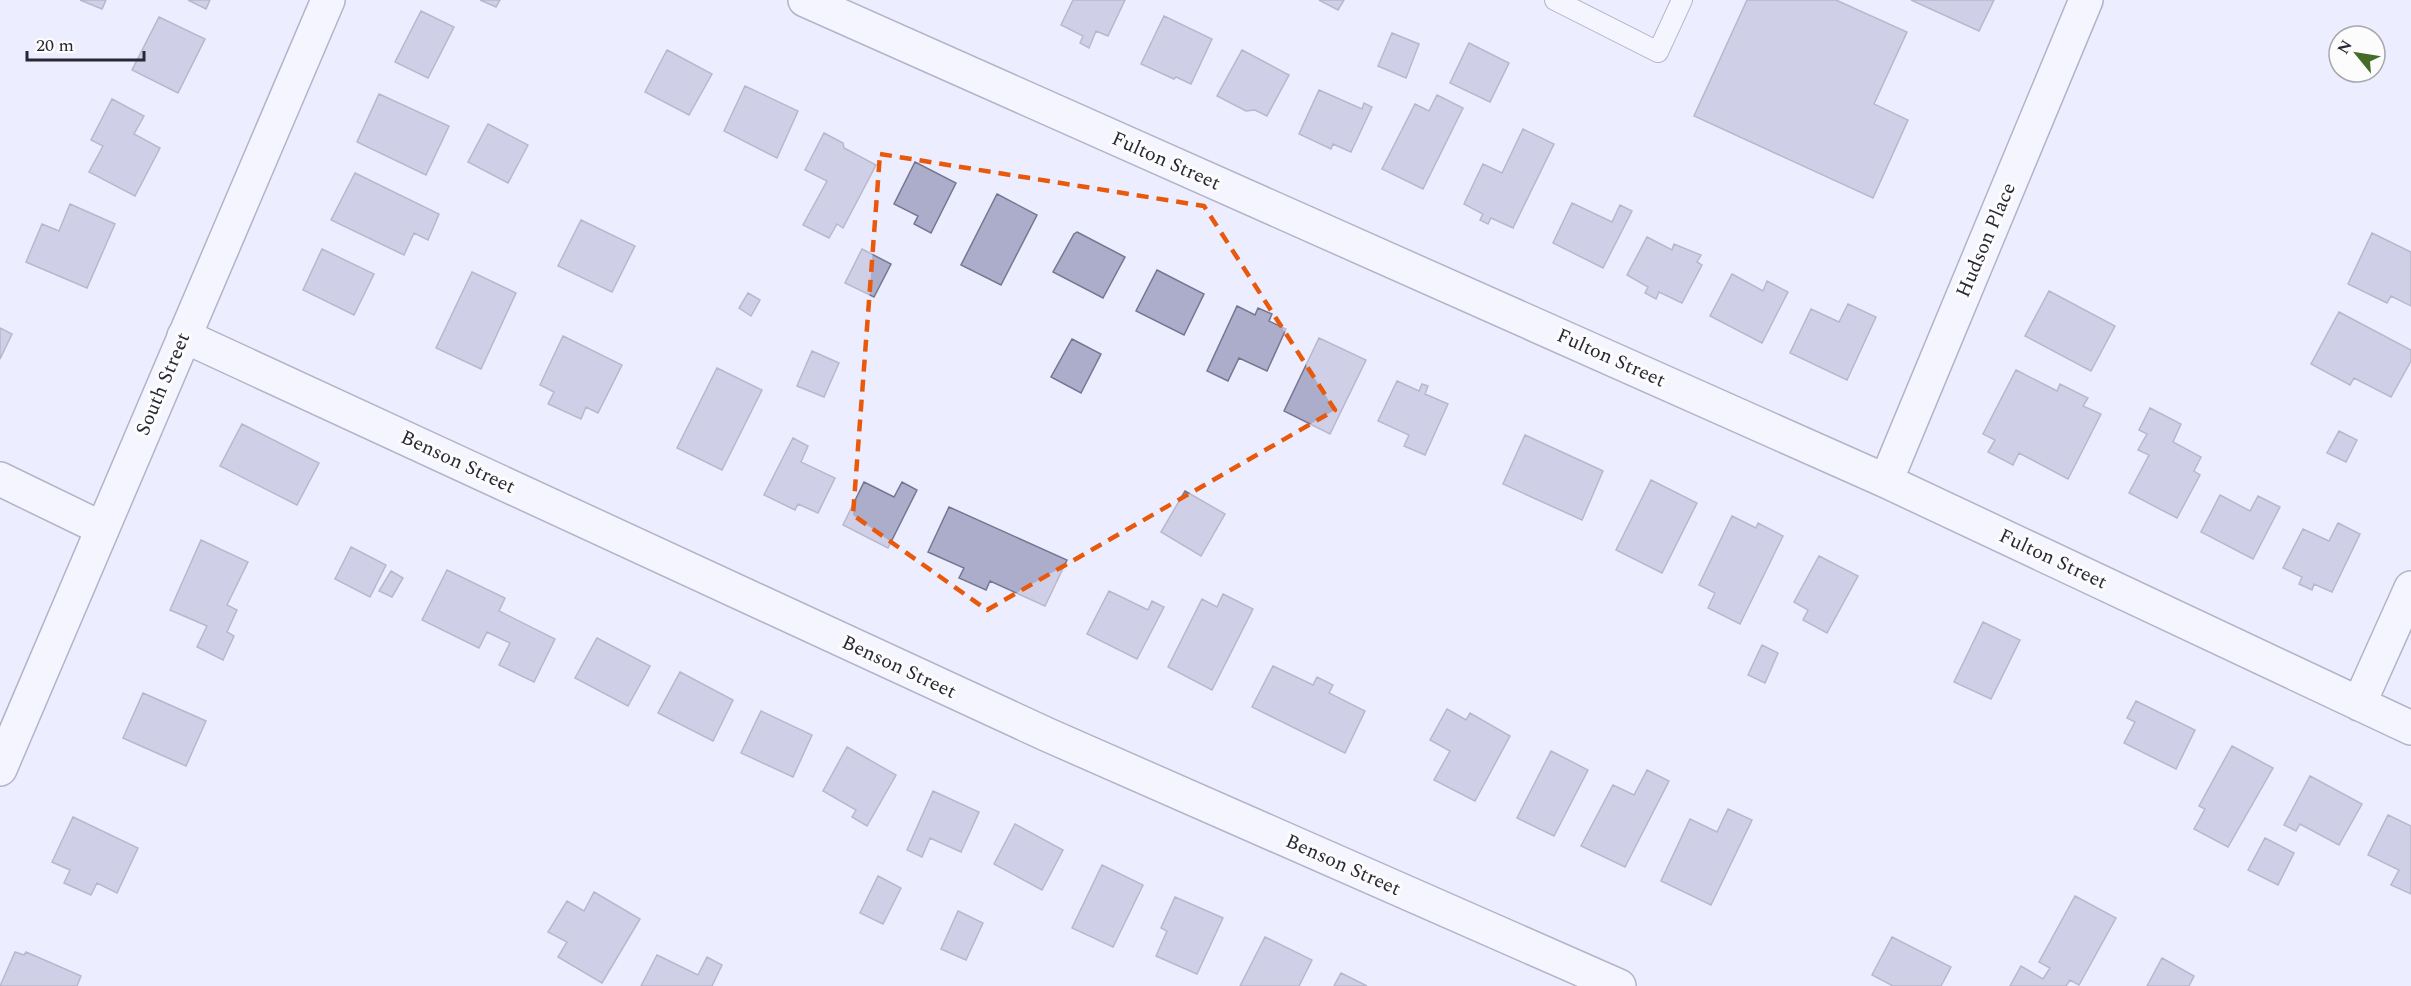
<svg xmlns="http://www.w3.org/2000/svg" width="2411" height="986" font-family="Spectral,serif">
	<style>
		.building { fill: #acadca; stroke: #767691; stroke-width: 1.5 }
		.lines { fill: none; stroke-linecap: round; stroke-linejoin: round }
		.service-casing { stroke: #6d6e88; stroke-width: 22 }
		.minor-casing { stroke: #6d6e88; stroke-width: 36 }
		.secondary-casing { stroke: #6d6e88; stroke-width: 36 }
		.service { stroke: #fff; stroke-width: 20 }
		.minor { stroke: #fff; stroke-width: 33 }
		.secondary { stroke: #fff; stroke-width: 33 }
		.marked { fill: none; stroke: #e8590c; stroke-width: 4.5; stroke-dasharray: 12 8; stroke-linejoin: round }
		.labels { text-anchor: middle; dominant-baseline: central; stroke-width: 6; stroke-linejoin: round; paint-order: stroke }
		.street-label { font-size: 20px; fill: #282834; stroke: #fcfcfc }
	</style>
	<rect width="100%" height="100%" fill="#ecedff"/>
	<path class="building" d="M80,0H106L102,9Z
		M188,0H210L206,9Z
		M480,0H500L496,7Z
		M1073,0H1125L1108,36L1096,31L1089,48L1080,43L1083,36L1061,25Z
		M1319,0H1344L1338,10Z
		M1747,0H1836L1907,32L1874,104L1908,120L1873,198L1694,116Z
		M1911,0H1994L1979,31Z
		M421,11L454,27L428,78L395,62Z
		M1164,16L1212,39L1191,84L1176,77L1174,79L1141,64Z
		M159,17L205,39L178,93L132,70Z
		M1392,33L1419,44L1406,78L1378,66Z
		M1469,43L1509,63L1490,102L1450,83Z
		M667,50L712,74L689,115L645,92Z
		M1242,50L1289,75L1267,116L1255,110L1246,111L1217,96Z
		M745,86L798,111L777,158L724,131Z
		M1319,90L1362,109L1364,103L1372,107L1351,152L1333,144L1331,149L1299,134Z
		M379,94L449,126L426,175L357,142Z
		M1437,95L1463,108L1423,189L1382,169L1415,104L1429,111Z
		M112,99L144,116L134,134L160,148L135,196L89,172L103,146L91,140Z
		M488,124L528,145L508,183L468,162Z
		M1523,129L1554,144L1513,228L1491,218L1488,224L1480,220L1483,214L1464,204L1483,164L1502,173Z
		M824,133L843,143L844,148L876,165L843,228L837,224L829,238L803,225L827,181L805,170Z
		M915,162L956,183L931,233L914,224L918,216L894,204Z
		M355,173L439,214L428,240L414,233L404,255L331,220Z
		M997,194L1037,215L1001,285L961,265Z
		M1572,203L1612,222L1620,205L1632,211L1603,268L1553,243Z
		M70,204L115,224L87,288L26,262L42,224L59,231Z
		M581,220L635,246L612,292L558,266Z
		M1077,232L1125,257L1103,298L1053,272L1074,234Z
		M2372,233L2411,252V306L2391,296L2387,303L2348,284Z
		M1647,237L1672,250L1674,244L1701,255L1697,262L1702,265L1682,303L1659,292L1656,299L1645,293L1648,287L1627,275Z
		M322,249L374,274L354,315L303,290Z
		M862,249L891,264L874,297L845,283Z
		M1157,270L1204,294L1184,335L1136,311Z
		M472,272L516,293L481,369L436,348Z
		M1732,274L1763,291L1767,281L1788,292L1762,343L1710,316Z
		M2049,291L2115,326L2091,371L2025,336Z
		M748,293L760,300L751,316L739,308Z
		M1848,304L1876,317L1847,380L1790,353L1811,309L1839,322Z
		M1237,306L1255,315L1258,308L1272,314L1269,321L1286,329L1267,371L1239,358L1228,381L1207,371Z
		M2339,312L2411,350V361L2391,397L2354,378L2350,385L2311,364Z
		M0,328L12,334L0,359Z
		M563,336L622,365L598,413L586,407L581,419L548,404L554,392L540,385Z
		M1319,338L1366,360L1330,434L1284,411Z
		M1072,339L1101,354L1081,393L1051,377Z
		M812,351L839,363L824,397L797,386Z
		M717,368L762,390L722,470L677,448Z
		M2016,370L2057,391L2060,384L2088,398L2083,406L2101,414L2068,479L2019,453L2013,465L1988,452L1995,440L1983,434Z
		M1397,381L1419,391L1422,384L1428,386L1425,394L1448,404L1425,455L1404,446L1409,435L1378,421Z
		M2150,408L2181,424L2173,442L2201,457L2194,471L2200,475L2177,518L2129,493L2149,455L2138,450L2147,434L2139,430Z
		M242,424L319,463L297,505L220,466Z
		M2339,431L2357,440L2346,462L2327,453Z
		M1525,435L1603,471L1582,520L1503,484Z
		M793,438L808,446L801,462L835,478L818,513L798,504L795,510L764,495Z
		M1651,480L1697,503L1662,573L1616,550Z
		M864,482L894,497L902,482L917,490L888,548L843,525Z
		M1185,491L1225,514L1201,556L1161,532Z
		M2220,495L2250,511L2258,496L2280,507L2253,559L2201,532Z
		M949,507L1067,560L1045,606L990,581L986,590L959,578L964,568L928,552Z
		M1732,516L1756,528L1758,523L1783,536L1740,624L1708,608L1715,593L1699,585Z
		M2338,523L2360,534L2332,592L2314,584L2312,590L2299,584L2302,577L2283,568L2303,529L2329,541Z
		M201,540L248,562L227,605L237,610L227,632L234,636L223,660L197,647L207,626L170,610Z
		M351,547L386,565L370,597L335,579Z
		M1819,556L1858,576L1827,633L1803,620L1808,610L1794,602Z
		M447,570L505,598L499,611L555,639L534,682L499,665L510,643L487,632L479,648L422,620Z
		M391,571L403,578L392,597L379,591Z
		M1109,591L1148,610L1152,601L1164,607L1137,659L1087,634Z
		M1223,594L1253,609L1212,690L1168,667L1202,599L1217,607Z
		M1983,622L2020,640L1991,699L1954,682Z
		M597,638L650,666L628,706L575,678Z
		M1762,645L1778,653L1765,683L1748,675Z
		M1273,666L1313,685L1317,677L1333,685L1329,693L1365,711L1345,753L1252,707Z
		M680,672L733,700L713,741L658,713Z
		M143,693L206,721L186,766L123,738Z
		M2136,701L2195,730L2176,769L2124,743L2135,722L2127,718Z
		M1447,709L1466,720L1470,713L1510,736L1475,801L1434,780L1450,751L1430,740Z
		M761,711L812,735L793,777L741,753Z
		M2232,746L2273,768L2228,847L2194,829L2205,809L2199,806Z
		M847,747L896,775L867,826L852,817L856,810L823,791Z
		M1551,751L1588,770L1554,836L1517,818Z
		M1647,770L1669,781L1625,867L1581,846L1613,785L1634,795Z
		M2310,776L2362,804L2339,845L2300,824L2296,831L2284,825Z
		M933,791L979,812L961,852L930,838L922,857L907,850Z
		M1728,809L1752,820L1711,905L1661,881L1690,819L1717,832Z
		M2388,815L2411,826V894L2391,885L2399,870L2368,855Z
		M73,817L138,848L117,893L97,883L91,895L64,883L70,870L52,862Z
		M1015,824L1063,850L1042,890L994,864Z
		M2265,838L2294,853L2278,885L2248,870Z
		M1102,865L1143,885L1113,947L1072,928Z
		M878,876L901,888L883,924L860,913Z
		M594,892L640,919L602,983L558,957L567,942L548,932L567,901L584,911Z
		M2075,896L2116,918L2079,985L2070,980L2066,986H2010L2021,966L2043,979L2050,968L2039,962Z
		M1175,897L1223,918L1197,974L1156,956L1167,931L1161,928Z
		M958,911L983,923L966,960L941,949Z
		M1265,937L1312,960L1299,986H1240Z
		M1892,937L1951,967L1941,986H1893L1872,975Z
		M15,952L24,955L26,952L81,976L77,986H0Z
		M657,955L698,975L707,957L722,965L712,986H641Z
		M2162,958L2194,976L2189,986H2147Z
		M1341,973L1367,986H1334Z"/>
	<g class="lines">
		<defs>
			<path id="service" d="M1555,0L1658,52L1682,0"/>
			<path id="minor" d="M805,0L1886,481L2411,728
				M184,336L1048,735L1619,986
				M0,479L101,528
				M1886,481L2086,0
				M2359,704L2411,588"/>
			<path id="secondary" d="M0,769L328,0"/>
		</defs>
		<use href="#service" class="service-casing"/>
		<use href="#minor" class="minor-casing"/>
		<use href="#secondary" class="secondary-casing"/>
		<use href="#service" class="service"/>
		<use href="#minor" class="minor"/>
		<use href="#secondary" class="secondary"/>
	</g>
	<path d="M0 0H2411V986H0ZM880,154L1204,206L1335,410L987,610L853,515Z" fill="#ecedff" fill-opacity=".55" fill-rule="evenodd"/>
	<path class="marked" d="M880,154L1204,206L1335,410L987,610L853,515Z"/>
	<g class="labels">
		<g class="street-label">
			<text transform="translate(1166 161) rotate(24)">Fulton Street</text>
			<text transform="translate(1986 240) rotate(-67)">Hudson Place</text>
			<text transform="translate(1611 358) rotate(24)">Fulton Street</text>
			<text transform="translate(163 384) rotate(-67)">South Street</text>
			<text transform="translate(458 462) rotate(25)">Benson Street</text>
			<text transform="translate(2053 559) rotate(25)">Fulton Street</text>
			<text transform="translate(899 667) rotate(25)">Benson Street</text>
			<text transform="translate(1343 865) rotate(24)">Benson Street</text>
		</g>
	</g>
	<g transform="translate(2357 54) rotate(300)"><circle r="28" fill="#fcfcfc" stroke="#a7a7ac" stroke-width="1.5"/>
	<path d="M0-4.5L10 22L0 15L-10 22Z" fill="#446b27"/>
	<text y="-9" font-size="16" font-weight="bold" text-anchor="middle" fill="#282834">N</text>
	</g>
	<path d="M27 51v9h117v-9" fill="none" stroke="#282834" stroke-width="3"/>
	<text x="36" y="51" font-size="18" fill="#282834" stroke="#fcfcfc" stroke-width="4.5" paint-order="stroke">20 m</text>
</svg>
